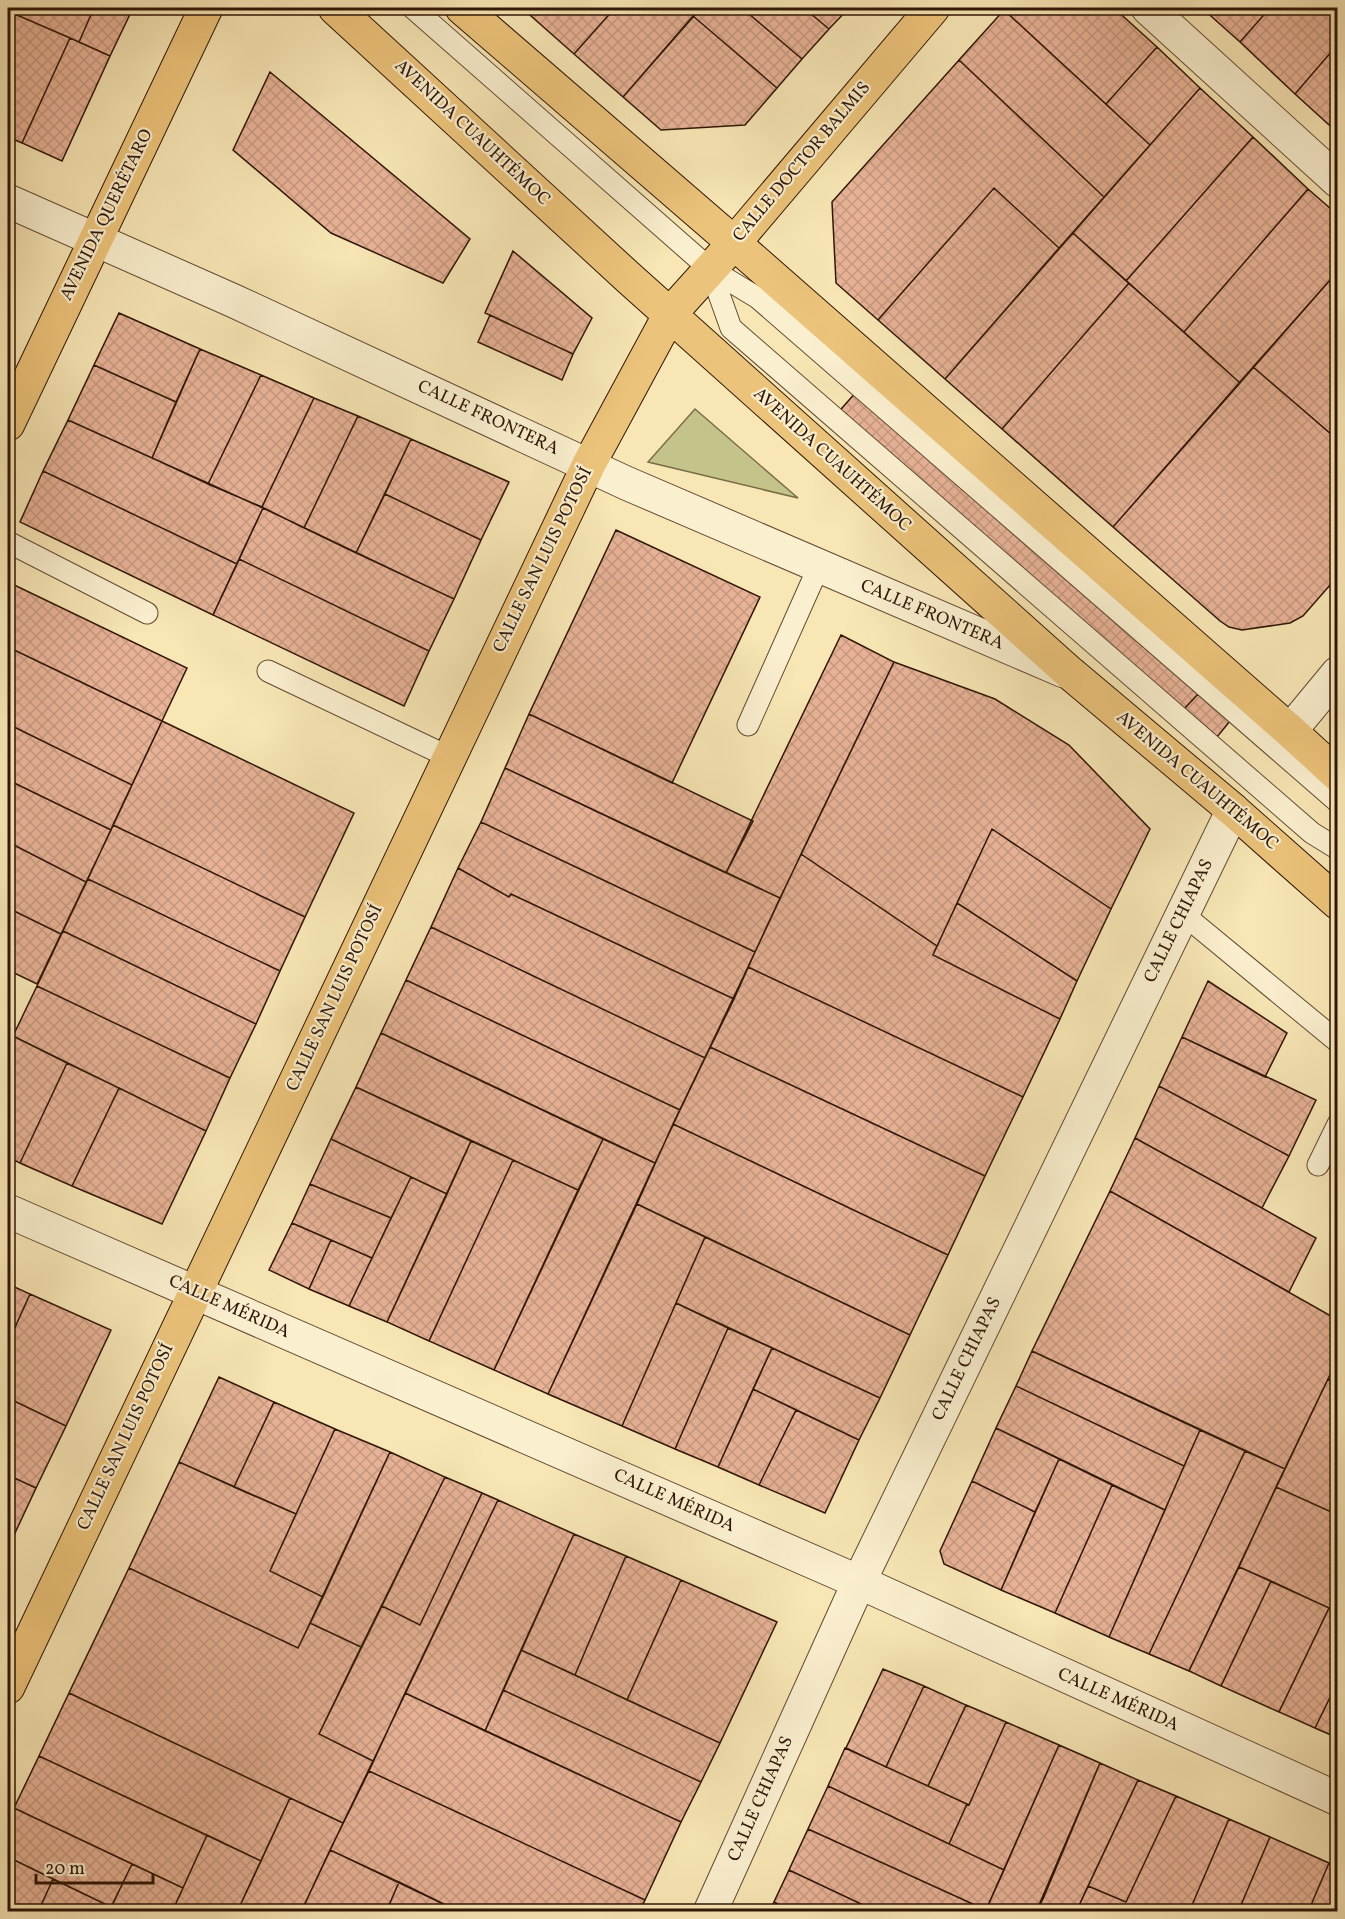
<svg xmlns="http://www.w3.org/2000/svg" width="1345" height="1919" font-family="Vollkorn,serif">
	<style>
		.park { fill: #c3c38a; stroke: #796c48; stroke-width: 1.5 }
		.building { fill: url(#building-cross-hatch); stroke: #2f1606; stroke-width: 1.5 }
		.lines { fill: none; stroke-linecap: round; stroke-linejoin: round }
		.service-casing { stroke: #614a32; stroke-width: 23 }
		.minor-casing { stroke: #614a32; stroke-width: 35 }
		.primary-casing { stroke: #2f1606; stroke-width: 35 }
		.service { stroke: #faefcf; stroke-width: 21 }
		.minor { stroke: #faefcf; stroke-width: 33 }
		.primary { stroke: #ecc37a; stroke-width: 33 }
		.labels { text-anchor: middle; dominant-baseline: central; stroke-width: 4.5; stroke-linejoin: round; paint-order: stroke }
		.street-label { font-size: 18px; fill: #2f1606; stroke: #faefcf }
	</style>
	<defs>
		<pattern id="building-cross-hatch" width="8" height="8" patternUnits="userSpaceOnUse" patternTransform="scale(1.5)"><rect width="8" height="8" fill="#e7b296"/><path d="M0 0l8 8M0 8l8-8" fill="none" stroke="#c69880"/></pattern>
	</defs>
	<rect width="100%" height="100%" fill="#f8e6b5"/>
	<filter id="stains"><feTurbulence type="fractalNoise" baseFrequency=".00333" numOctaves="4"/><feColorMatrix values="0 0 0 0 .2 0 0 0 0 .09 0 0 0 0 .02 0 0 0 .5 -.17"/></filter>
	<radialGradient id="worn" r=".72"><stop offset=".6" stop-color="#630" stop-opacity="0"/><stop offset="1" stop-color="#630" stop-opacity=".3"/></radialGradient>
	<path class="park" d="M695,409L798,498L648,462Z"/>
	<path class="building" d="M12,8H94L79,42L10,12Z
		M94,8H133L110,56L79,42Z
		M522,8H615L574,54Z
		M615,8H701L623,97L574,54Z
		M701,8H742L802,59L777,88L693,16Z
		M742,8H804L829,29L802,59Z
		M804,8H849L829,29Z
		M1006,8H1114L1157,47L1106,104L1004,10Z
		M1202,8H1270L1240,42Z
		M1270,8H1338V44L1295,94L1240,42Z
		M1004,10L1150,145L1104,197L959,60Z
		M10,12L70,38L22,143L8,137V18Z
		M693,16L777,88L745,125L661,130L623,97Z
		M70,38L110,56L62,161L22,143Z
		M1338,44V133L1295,94Z
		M1157,47L1200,88L1150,145L1106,104Z
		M959,60L1104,197L1059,248L994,188L878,320L836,283L832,202Z
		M270,72L470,239L443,283L331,233L233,150Z
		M1200,88L1253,137L1126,281L1073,233Z
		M1253,137L1308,189L1184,332L1126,281Z
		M994,188L1059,248L945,379L878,320Z
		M1308,189L1338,215V271L1240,383L1184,332Z
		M1073,233L1129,283L1002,429L945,379Z
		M513,251L592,318L573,354L485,313Z
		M1338,271V440L1253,367Z
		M1129,283L1240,383L1113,527L1002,429Z
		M119,313L200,349L176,402L94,365Z
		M490,315L573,354L562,380L478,342Z
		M200,349L261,375L208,484L152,458Z
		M94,365L176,402L152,458L68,420Z
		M1253,367L1338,440V576L1303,616L1290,623L1242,630L1229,627L1220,621L1113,527Z
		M261,375L314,398L262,507L208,484Z
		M857,391L1198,694L1184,709L835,416Z
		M314,398L358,416L304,528L262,507Z
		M358,416L411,439L356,553L304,528Z
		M68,420L263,508L237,564L43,471Z
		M411,439L509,482L481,540L385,494Z
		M43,471L237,564L213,615L20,522Z
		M385,494L481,540L454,599L356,553Z
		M263,508L454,599L429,651L239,559Z
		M616,530L760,597L672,783L529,714Z
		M239,559L429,651L404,706L213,615Z
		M8,582L187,668L162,721L8,647Z
		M841,635L894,662L780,898L726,873Z
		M8,647L162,721L132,785L8,724Z
		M894,662L995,699L1069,745L1150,829L1111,909L992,829L937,946L801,854Z
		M1198,694L1230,721L1217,737L1184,709Z
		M529,714L753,821L726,873L505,768Z
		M162,721L354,813L305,917L113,825Z
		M8,724L132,785L111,830L8,780Z
		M505,768L780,898L755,952L481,822Z
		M8,780L111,830L86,882L8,842Z
		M481,822L755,952L734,999L511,894L509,897L458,868Z
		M113,825L305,917L280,971L88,879Z
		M992,829L1111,909L1077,981L957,903Z
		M8,842L86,882L61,934L8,908Z
		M801,854L937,946L933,955L1060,1019L1023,1097L748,967Z
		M458,868L509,897L511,894L734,999L705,1058L431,927Z
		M88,879L280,971L256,1024L63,931Z
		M957,903L1077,981L1060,1019L933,955Z
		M8,908L61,934L37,984L8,970Z
		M431,927L705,1058L680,1110L406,980Z
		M63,931L256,1024L230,1078L37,986Z
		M748,967L1023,1097L985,1176L710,1047Z
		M406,980L680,1110L655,1163L381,1033Z
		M1208,981L1287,1033L1265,1077L1182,1037Z
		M37,986L230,1078L206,1131L13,1036Z
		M381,1033L603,1139L578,1190L356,1087Z
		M13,1036L67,1063L20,1163L8,1157V1048Z
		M1182,1037L1316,1100L1289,1156L1159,1086Z
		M710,1047L985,1176L948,1255L673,1124Z
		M67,1063L119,1088L72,1186L20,1163Z
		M1159,1086L1289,1156L1262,1208L1135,1138Z
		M356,1087L471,1141L447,1194L331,1139Z
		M119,1088L206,1131L162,1224L72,1186Z
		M673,1124L948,1255L910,1335L637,1204Z
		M1135,1138L1316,1238L1289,1292L1110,1191Z
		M331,1139L411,1177L391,1218L310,1184Z
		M603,1139L655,1163L548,1394L494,1370Z
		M471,1141L513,1160L429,1341L387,1322Z
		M513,1160L578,1190L494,1370L429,1341Z
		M411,1177L447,1194L387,1322L349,1306Z
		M310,1184L391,1218L372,1258L292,1223Z
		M1110,1191L1338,1320V1358L1285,1469L1032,1351Z
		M637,1204L705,1237L622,1426L548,1394Z
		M292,1223L331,1240L309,1289L269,1270Z
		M705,1237L910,1335L880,1398L676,1303Z
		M331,1240L372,1258L349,1306L309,1289Z
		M8,1284L30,1294L8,1343Z
		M30,1294L111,1330L66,1426L8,1398V1343Z
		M676,1303L728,1328L675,1449L622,1426Z
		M728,1328L772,1348L718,1467L675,1449Z
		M772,1348L880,1398L859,1440L753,1389Z
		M1032,1351L1200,1430L1184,1466L1016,1386Z
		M1338,1358V1383L1328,1379Z
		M219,1377L274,1402L234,1487L179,1462Z
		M1328,1379L1338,1383V1515L1276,1487Z
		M1016,1386L1184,1466L1165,1510L996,1428Z
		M753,1389L796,1410L759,1485L718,1467Z
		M8,1398L66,1426L36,1488L8,1475Z
		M274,1402L335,1429L296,1514L234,1487Z
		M796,1410L859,1440L825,1513L759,1485Z
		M996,1428L1059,1459L1035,1512L972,1481Z
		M335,1429L390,1452L323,1597L270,1571Z
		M1200,1430L1245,1451L1149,1654L1109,1637Z
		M1245,1451L1285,1469L1189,1671L1149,1654Z
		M390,1452L445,1477L361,1647L310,1623Z
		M1059,1459L1112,1485L1055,1613L1001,1590Z
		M179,1462L296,1514L270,1571L323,1597L298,1648L129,1568Z
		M8,1475L36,1488L8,1548Z
		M445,1477L482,1493L420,1625L382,1606Z
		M972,1481L1035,1512L1001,1590L944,1564L940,1551Z
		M1112,1485L1165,1510L1109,1637L1055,1613Z
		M1276,1487L1338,1515V1612L1239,1567Z
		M482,1493L498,1500L373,1761L319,1734L382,1606L420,1625Z
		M498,1500L574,1534L485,1731L405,1693Z
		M574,1534L626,1556L575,1675L521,1650Z
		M626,1556L681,1580L627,1700L575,1675Z
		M1239,1567L1271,1581L1221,1686L1189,1671Z
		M129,1568L298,1648L310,1623L361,1647L319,1734L373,1761L343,1823L69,1693Z
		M681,1580L777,1622L720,1743L627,1700Z
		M1271,1581L1329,1608L1279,1712L1221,1686Z
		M1329,1608L1338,1612V1681L1315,1728L1279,1712Z
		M521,1650L720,1743L701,1782L503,1690Z
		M883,1669L924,1686L886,1767L846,1748Z
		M1338,1681V1738L1315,1728Z
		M924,1686L966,1705L928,1786L886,1767Z
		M503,1690L701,1782L681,1822L485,1731Z
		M69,1693L290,1798L261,1861L39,1756Z
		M405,1693L681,1822L645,1900L369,1771Z
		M966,1705L1006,1722L969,1805L928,1786Z
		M1006,1722L1059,1745L1004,1870L949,1844L967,1804L969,1805Z
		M1059,1745L1100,1763L1043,1899L1036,1912H985Z
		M845,1748L967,1804L949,1844L828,1786Z
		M39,1756L207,1835L183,1888L14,1808Z
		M1100,1763L1138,1780L1076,1912H1036Z
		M369,1771L645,1900L639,1912H460L330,1850Z
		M1138,1780L1176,1796L1126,1902L1088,1886Z
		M828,1786L1004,1870L986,1910L808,1829Z
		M1176,1796L1229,1819L1189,1912H1076L1088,1886L1126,1902Z
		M290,1798L343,1823L301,1912H237Z
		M14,1808L132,1864L111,1907L8,1857V1822Z
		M1229,1819L1270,1837L1238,1912H1189Z
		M808,1829L986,1910L985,1912H878L789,1870Z
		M207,1835L261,1861L237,1912H172Z
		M1270,1837L1329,1863L1308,1912H1238Z
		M330,1850L399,1882L386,1912H301Z
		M8,1857L53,1879L38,1912H8Z
		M1329,1863L1338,1867V1912H1308Z
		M132,1864L183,1888L172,1912H109Z
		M789,1870L859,1903L855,1912H794L774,1902Z
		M53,1879L111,1907L109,1912H38Z
		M399,1882L460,1912H386Z
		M774,1902L794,1912H769Z
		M859,1903L878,1912H855Z"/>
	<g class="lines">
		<defs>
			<path id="service" d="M413,8L710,269L758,298L1338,802
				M710,269L731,328L1312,833L1338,849
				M8,542L147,613
				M268,671L449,757
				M748,725L819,566
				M1183,914L1338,1042
				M1318,1165L1338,1124"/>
			<path id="minor" d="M1148,8L1338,181
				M8,201L234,301L626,483L1064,671
				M1290,731L1338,673
				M8,1211L859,1582L1338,1799
				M710,1912L859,1582L1233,810"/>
			<path id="primary" d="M335,8L630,279L1070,673L1233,810L1338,903
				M462,8L734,243L1290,731L1338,775
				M8,424L206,8
				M8,1687L589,464L670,314L734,243L933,8"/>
		</defs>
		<use href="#service" class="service-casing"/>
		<use href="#minor" class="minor-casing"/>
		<use href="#primary" class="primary-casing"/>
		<use href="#service" class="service"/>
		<use href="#minor" class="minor"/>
		<use href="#primary" class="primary"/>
	</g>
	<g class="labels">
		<g class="street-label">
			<text transform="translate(472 133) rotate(43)">AVENIDA CUAUHTÉMOC</text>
			<text transform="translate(802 162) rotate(-50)">CALLE DOCTOR BALMIS</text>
			<text transform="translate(107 215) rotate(-64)">AVENIDA QUERÉTARO</text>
			<text transform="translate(488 418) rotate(25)">CALLE FRONTERA</text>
			<text transform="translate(832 460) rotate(42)">AVENIDA CUAUHTÉMOC</text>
			<text transform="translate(543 560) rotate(-64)">CALLE SAN LUIS POTOSÍ</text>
			<text transform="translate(932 615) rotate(23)">CALLE FRONTERA</text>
			<text transform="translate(1197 781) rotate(40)">AVENIDA CUAUHTÉMOC</text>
			<text transform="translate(1179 921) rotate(-64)">CALLE CHIAPAS</text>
			<text transform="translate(335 998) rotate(-65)">CALLE SAN LUIS POTOSÍ</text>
			<text transform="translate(229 1307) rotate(24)">CALLE MÉRIDA</text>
			<text transform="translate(967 1359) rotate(-64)">CALLE CHIAPAS</text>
			<text transform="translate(126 1437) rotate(-65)">CALLE SAN LUIS POTOSÍ</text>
			<text transform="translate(674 1501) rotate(24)">CALLE MÉRIDA</text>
			<text transform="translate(1118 1700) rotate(24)">CALLE MÉRIDA</text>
			<text transform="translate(761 1799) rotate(-66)">CALLE CHIAPAS</text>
		</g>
	</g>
	<rect width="1345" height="1919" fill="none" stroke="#f8e6b5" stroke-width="30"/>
	<rect x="9" y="9" width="1327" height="1901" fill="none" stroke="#2f1606" stroke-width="3"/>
	<rect x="15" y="15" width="1315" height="1889" fill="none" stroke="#2f1606" stroke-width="1.5"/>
	<path d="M36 1874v9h117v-9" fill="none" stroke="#2f1606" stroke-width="3"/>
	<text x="45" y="1874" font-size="18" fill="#2f1606" stroke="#faefcf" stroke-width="4.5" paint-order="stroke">20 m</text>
	<rect width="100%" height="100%" filter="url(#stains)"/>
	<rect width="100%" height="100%" fill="url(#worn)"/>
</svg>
